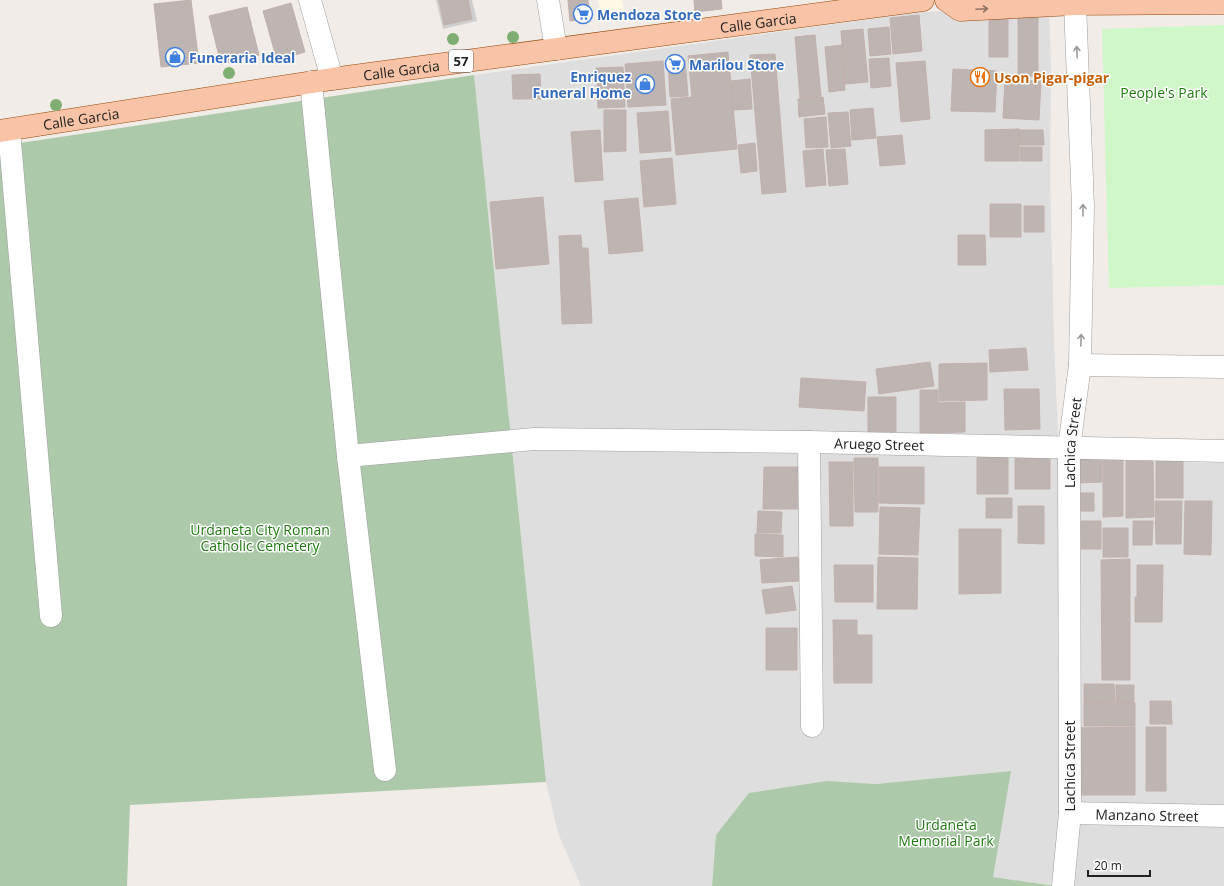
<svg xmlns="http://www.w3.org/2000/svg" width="1224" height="886" font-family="'Open Sans',sans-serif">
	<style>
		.residential { fill: #dfdede }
		.education { fill: #fef8e4 }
		.religious { fill: #cfcfcf }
		.cemetery { fill: #acc9aa }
		.park { fill: #cff7c8 }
		.building { fill: #beb4b1; stroke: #c2b0ab }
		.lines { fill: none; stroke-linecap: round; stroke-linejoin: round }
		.minor-casing { stroke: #9e9e9e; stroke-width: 23 }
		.major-casing { stroke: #964808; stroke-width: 23 }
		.minor { stroke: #fff; stroke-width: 22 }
		.major { stroke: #f8c3a6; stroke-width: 22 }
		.tree { fill: #7eae72 }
		.oneway { stroke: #8c7264 }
		.oneway2 { stroke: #9b9b9b }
		.labels { text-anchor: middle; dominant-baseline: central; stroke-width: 3; stroke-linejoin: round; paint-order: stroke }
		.shield { fill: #fff; stroke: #646464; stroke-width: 1 }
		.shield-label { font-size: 13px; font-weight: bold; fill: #212121 }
		.shop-label { font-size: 14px; font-weight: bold; fill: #366cbe; stroke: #fff; text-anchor: start }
		.street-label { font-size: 14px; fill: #212121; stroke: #fff }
		.food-label { font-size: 14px; font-weight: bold; fill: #c56008; stroke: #fff; text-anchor: start }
		.park-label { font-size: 14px; fill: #207c11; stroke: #fff }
	</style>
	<rect width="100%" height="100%" fill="#f1ece8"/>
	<path class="residential" d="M1049,8L1051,69L1050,175L1054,340L1059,459L1224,463V886H1055L992,877L1011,771L876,784L827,781L716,835L712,886H581L558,833L546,782L474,75L920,12Z"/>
	<path class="education" d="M598,0H622L626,20L602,22Z"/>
	<path class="religious" d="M436,0H472L477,21L443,29Z"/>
	<path class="cemetery" d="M474,75L546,782L130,805L127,886H0V146Z
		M1011,771L993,877L1055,886H712L716,835L749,793L827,781L876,784Z"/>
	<path class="park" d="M1224,25V285L1109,288L1102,29Z"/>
	<path class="building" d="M191,0L199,63L161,67L154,4Z
		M439,0H468L472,19L444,25Z
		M568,0H588L590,19L570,21Z
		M694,0H721L722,9L695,12Z
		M291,3L305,52L277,60L263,11Z
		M247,7L259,55L221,64L209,16Z
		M1018,12H1038V76H1018Z
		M919,15L922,51L893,54L890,18Z
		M989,16H1008V57H989Z
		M889,27L891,54L870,56L868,29Z
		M863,29L868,82L845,84L841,31Z
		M815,35L821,96L800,98L795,37Z
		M842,45L845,90L829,92L825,47Z
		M728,52L737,149L676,155L671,99L692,97L688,56Z
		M775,54L786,192L762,194L750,55Z
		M889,58L891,86L871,88L869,59Z
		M685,60L688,96L670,97L668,61Z
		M663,61L666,105L628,107L625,64Z
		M925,61L930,119L901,122L896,63Z
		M623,67L625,107L598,108L596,68Z
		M953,69L997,71L995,112L951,111Z
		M540,74L541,99H513L512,75Z
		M750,79L752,109L733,110L731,81Z
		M1005,80L1041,81L1039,120L1003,118Z
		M823,97L825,114L799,117L798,99Z
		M873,108L876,138L852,140L850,110Z
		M604,110H626V151L604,152Z
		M668,111L671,151L640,153L637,113Z
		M848,112L851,146L831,148L828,113Z
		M826,117L828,147L806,148L804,119Z
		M1019,129V161H985V130Z
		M600,130L603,180L575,182L571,132Z
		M1019,130H1043L1044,145H1019Z
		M902,135L905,164L880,166L877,137Z
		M755,143L757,171L741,173L738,145Z
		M1020,147H1042V161H1020Z
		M823,149L826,185L806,187L803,151Z
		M845,149L848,184L829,186L826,150Z
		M672,158L676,204L644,207L640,161Z
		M543,197L549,264L496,269L490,202Z
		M638,198L643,251L609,254L604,201Z
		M990,204H1021V237H990Z
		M1024,206H1044V232H1024Z
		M581,235L582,248H588L592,323L562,324L559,236Z
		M958,235H985L986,265H958Z
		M1026,348L1028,370L990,372L989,350Z
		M930,362L934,386L879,394L876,369Z
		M987,363V400L939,401V364Z
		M801,378L866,382L864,411L799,407Z
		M1004,389H1039L1040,429L1005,430Z
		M920,390H938V403L965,402V432L920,433Z
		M868,397H896V434L868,435Z
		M977,452H1008V494H977Z
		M1015,453H1050V489H1015Z
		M854,458H878V512H855Z
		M1076,459H1102V482L1076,483Z
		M1103,459H1123V516L1103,517Z
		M1156,459H1183V498H1156Z
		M1126,461H1153L1154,517L1126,518Z
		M829,462H853V526H830Z
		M764,467H803V509H763Z
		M879,467H924V504L879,503Z
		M1077,493H1094V511H1077Z
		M986,498H1012V518H986Z
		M1155,501H1182L1181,544H1156Z
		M1185,501H1212L1211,555L1184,554Z
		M1018,506H1044V544L1018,543Z
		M880,507L920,508L918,555L879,554Z
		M758,511L782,512L781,533H757Z
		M1079,521H1101V549H1079Z
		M1133,521H1153L1152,545H1133Z
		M1103,528H1128V557H1103Z
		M959,529H1001V593L959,594Z
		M755,534L783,535V557L755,556Z
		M798,557L800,581L762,583L760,560Z
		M878,557L918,558L917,609H877Z
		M1130,559V680H1102L1101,560Z
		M834,565H873V602H835Z
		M1137,565H1163L1162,622H1135V597H1137Z
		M792,586L796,610L766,614L762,590Z
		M833,620H857V635H872V683H834Z
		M766,628H797V670H766Z
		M1084,684H1114L1115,702L1084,703Z
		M1116,685H1134V703H1116Z
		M1150,701H1171L1172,724H1150Z
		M1084,703H1135V726H1084Z
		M1135,727V795H1077V728Z
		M1146,727H1166V791H1146Z"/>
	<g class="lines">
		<defs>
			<g id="minor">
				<path d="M310,0L332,79"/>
				<path d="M548,0L556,49"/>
				<path d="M311,82L348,456L385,770"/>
				<path d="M9,130L51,616"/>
				<path d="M1080,365L1224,367"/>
				<path d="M809,442L812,726"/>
				<path id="s1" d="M348,456L534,439L809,442L1224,451"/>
				<path id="s2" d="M1070,813L1224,816"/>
				<path id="s3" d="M1063,886L1070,813L1069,448L1080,365L1083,206L1075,4L1072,0"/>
			</g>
			<g id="major">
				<path d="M946,0L960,10L1075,4L1224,3"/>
				<path id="s4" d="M0,131L332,79L923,0"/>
			</g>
		</defs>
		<use href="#minor" class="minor-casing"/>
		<use href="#major" class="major-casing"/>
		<use href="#minor" class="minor"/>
		<use href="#major" class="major"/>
	</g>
	<g class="tree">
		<circle cx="513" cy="37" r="6"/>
		<circle cx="453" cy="39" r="6"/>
		<circle cx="229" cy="73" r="6"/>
		<circle cx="56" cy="105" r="6"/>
	</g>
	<defs><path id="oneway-shaft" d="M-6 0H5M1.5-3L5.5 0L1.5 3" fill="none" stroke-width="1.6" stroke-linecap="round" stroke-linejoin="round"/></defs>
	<use class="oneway" href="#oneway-shaft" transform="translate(982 9) rotate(-3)"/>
	<g class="oneway2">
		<use href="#oneway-shaft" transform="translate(1077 52) rotate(-92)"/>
		<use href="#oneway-shaft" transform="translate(1083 210) rotate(-90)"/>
		<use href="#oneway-shaft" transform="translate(1081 340) rotate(-89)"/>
	</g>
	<defs>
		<symbol id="supermarket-ring" viewBox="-11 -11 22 22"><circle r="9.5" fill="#fff" stroke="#3f7fe0" stroke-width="1.5"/><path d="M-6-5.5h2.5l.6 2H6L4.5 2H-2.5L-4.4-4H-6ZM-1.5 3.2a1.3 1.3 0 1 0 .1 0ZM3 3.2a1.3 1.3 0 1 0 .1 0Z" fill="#3f7fe0"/></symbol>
		<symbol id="shop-ring" viewBox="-11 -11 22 22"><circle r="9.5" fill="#fff" stroke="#3f7fe0" stroke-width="1.5"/><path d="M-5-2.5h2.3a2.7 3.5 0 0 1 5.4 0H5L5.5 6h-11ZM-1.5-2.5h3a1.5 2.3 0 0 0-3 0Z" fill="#3f7fe0"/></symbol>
		<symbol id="restaurant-ring" viewBox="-11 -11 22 22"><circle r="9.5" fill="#fff" stroke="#e8710a" stroke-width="1.5"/><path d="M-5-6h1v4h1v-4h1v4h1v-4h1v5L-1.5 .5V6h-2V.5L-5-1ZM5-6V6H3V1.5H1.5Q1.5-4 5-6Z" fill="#e8710a"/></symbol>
	</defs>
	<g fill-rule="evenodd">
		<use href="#supermarket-ring" x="572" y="3" width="22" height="22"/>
		<use href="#shop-ring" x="164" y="46" width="22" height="22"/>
		<use href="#supermarket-ring" x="664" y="53" width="22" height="22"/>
		<use href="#restaurant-ring" x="969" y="66" width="22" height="22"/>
		<use href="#shop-ring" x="634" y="73" width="22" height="22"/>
	</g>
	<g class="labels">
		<rect class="shield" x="449" y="50" width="24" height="22" rx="3"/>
		<g class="shield-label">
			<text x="461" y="61">57</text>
		</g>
		<g class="shop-label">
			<text x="597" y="14">Mendoza Store</text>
			<text x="189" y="57">Funeraria Ideal</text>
			<text x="689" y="64">Marilou Store</text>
			<text x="631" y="76" text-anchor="end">Enriquez<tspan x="631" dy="16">Funeral Home</tspan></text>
		</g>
		<g class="street-label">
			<text stroke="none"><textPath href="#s4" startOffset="766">Calle Garcia</textPath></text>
			<text stroke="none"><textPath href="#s4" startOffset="406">Calle Garcia</textPath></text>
			<text stroke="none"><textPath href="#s4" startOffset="82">Calle Garcia</textPath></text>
			<text stroke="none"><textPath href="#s3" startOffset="444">Lachica Street</textPath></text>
			<text stroke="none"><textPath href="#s1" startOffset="532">Aruego Street</textPath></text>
			<text transform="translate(1069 766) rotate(-90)">Lachica Street</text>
			<text stroke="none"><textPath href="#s2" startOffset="77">Manzano Street</textPath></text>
		</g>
		<g class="food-label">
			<text x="994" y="77">Uson Pigar-pigar</text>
		</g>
		<g class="park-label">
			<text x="1164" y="92">People's Park</text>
			<text x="260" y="529">Urdaneta City Roman<tspan x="260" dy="16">Catholic Cemetery</tspan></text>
			<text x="946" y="824">Urdaneta<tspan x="946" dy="16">Memorial Park</tspan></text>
		</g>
	</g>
	<path d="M1088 870v6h62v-6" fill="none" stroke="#212121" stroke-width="2"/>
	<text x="1094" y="870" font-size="12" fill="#212121" stroke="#ffffff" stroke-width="3" paint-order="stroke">20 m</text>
</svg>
